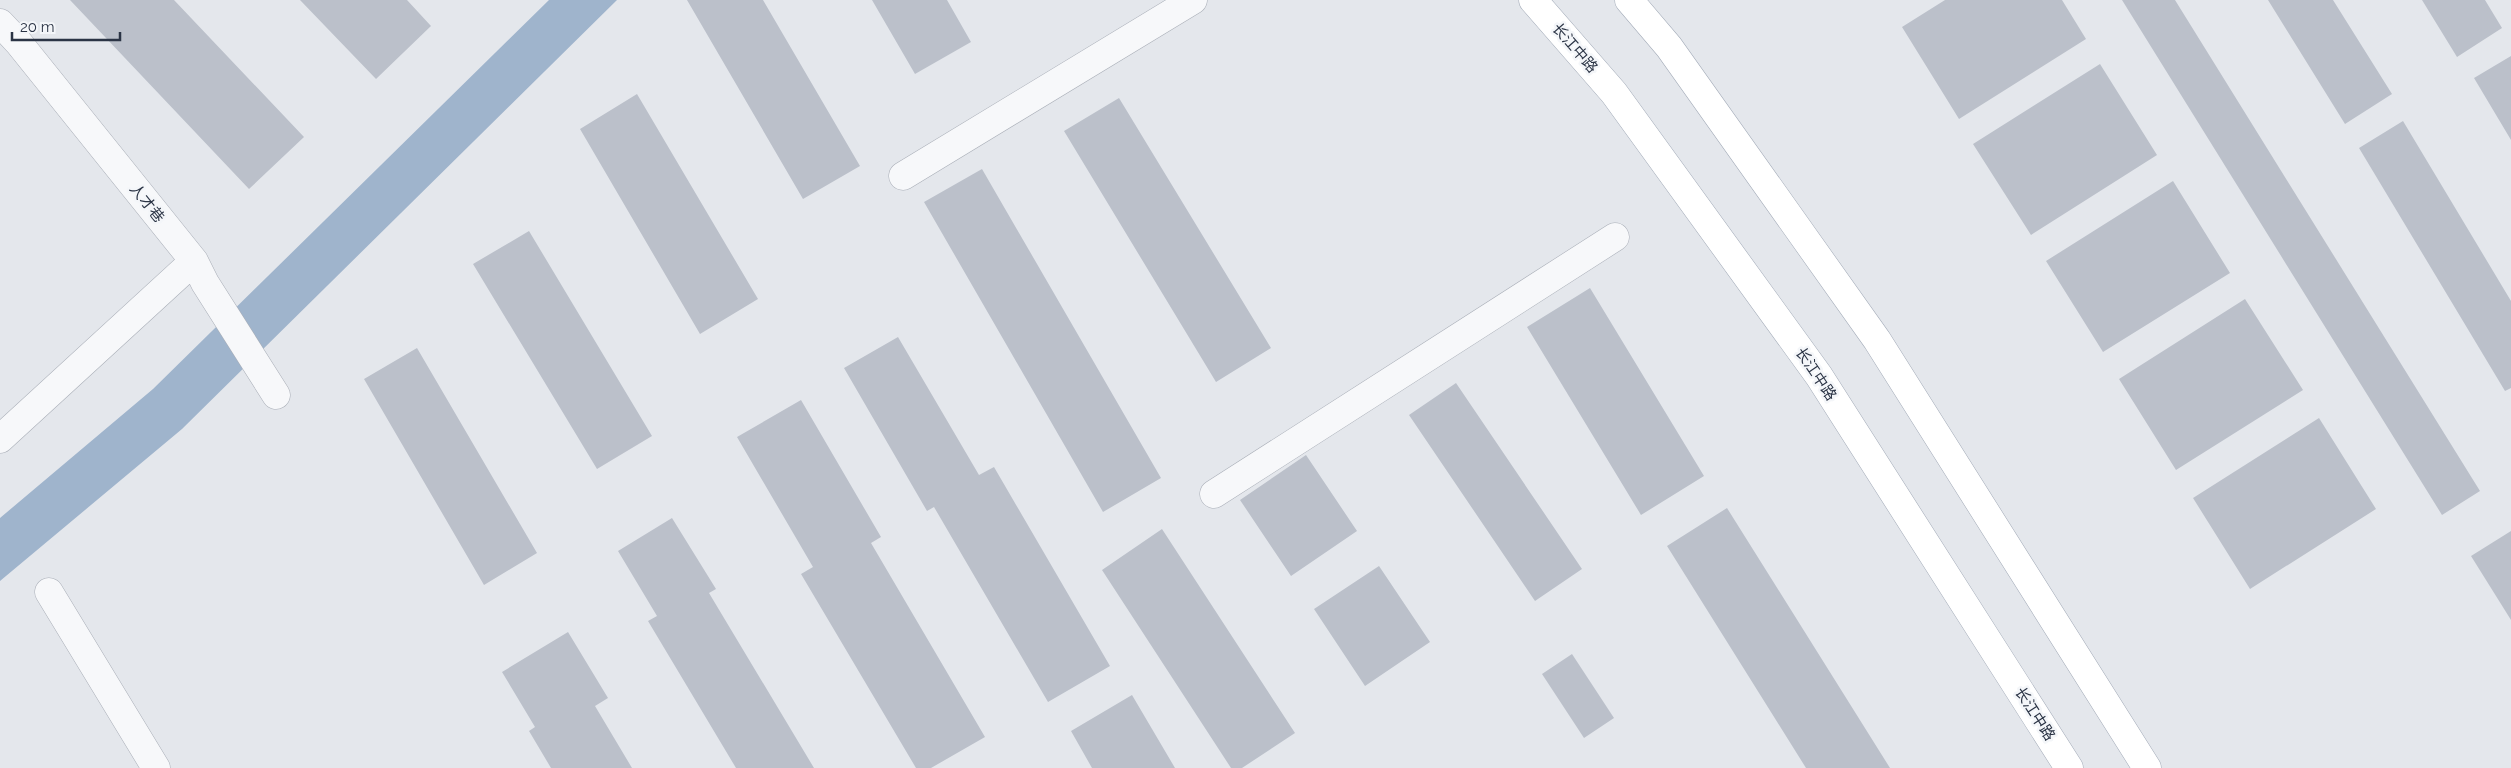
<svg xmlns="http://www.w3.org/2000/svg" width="2511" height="768" font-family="Raleway,'Noto Sans SC',sans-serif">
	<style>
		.water { fill: #9fb4cc }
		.building { fill: #bbc0ca }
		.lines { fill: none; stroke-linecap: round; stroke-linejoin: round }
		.minor-casing { stroke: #a9aeb7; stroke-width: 29 }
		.major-casing { stroke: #a3abb8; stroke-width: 29 }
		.minor { stroke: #f7f8fa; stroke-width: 28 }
		.major { stroke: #fff; stroke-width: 28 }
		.labels { text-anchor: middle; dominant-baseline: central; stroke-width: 5; stroke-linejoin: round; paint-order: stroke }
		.street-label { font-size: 15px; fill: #2b3445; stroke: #f4f6f9 }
	</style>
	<rect width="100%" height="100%" fill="#e4e7ec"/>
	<path class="water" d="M549,0H617L182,429L0,581V518L153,389Z"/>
	<path class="building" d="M70,0H174L304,137L249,189Z
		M300,0H407L431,26L376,79Z
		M687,0H763L860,166L803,199Z
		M872,0H947L971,42L915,74Z
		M1945,0H2062L2086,39L1959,119L1902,27Z
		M2122,0H2175L2480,491L2442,515Z
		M2268,0H2333L2392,94L2345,124Z
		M2422,0H2485L2502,28L2457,57Z
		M2511,56V140L2474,78Z
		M2100,64L2157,155L2031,235L1973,144Z
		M637,94L758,299L700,334L580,129Z
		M1119,98L1271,348L1216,382L1064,131Z
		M2403,121L2511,301V388L2505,391L2359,148Z
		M982,169L1161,478L1103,512L924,202Z
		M2173,181L2230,273L2103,352L2046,261Z
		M529,231L652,436L597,469L473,264Z
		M1590,288L1704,476L1641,515L1527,327Z
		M2245,299L2303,390L2176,470L2119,379Z
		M898,337L979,475L994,467L1110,666L1048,702L934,507L927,511L844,368Z
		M417,348L537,553L484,585L364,379Z
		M1456,383L1582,569L1535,601L1409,415Z
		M801,400L881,537L871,543L985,737L931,768H916L801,574L813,567L737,437Z
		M2319,418L2376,509L2250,589L2193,498Z
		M1306,455L1357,531L1291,576L1240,500Z
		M1727,508L1890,768H1806L1667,546Z
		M672,518L716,589L709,593L814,768H736L648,621L657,616L618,551Z
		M1162,529L1295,733L1242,768H1231L1102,570Z
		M2511,531V620L2471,556Z
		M1379,566L1430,642L1365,686L1314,609Z
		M568,632L608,698L595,706L632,768H551L529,731L535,727L502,672Z
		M1572,654L1614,718L1584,738L1542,674Z
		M1132,695L1175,768H1092L1071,731Z"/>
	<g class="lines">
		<defs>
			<path id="minor" d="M0,23L18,42L194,261L205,283L276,395
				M903,176L1193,0
				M0,439L194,261
				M1214,494L1615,237
				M49,592L156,768"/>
			<path id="major" d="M1533,0L1614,93L1819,376L2069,768
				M1629,0L1669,47L1877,340L2147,768"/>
		</defs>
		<use href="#minor" class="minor-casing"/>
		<use href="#major" class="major-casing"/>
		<use href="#minor" class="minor"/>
		<use href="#major" class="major"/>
	</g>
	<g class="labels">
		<g class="street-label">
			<text transform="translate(1575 48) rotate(49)">长江中路</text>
			<text transform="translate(147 203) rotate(51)">人才巷</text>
			<text transform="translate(1816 374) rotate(56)">长江中路</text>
			<text transform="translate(2035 714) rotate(57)">长江中路</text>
		</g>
	</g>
	<path d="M12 32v8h108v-8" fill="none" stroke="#2b3445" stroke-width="2.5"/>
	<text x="20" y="32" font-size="15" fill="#2b3445" stroke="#f4f6f9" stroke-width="4" paint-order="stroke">20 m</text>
</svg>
